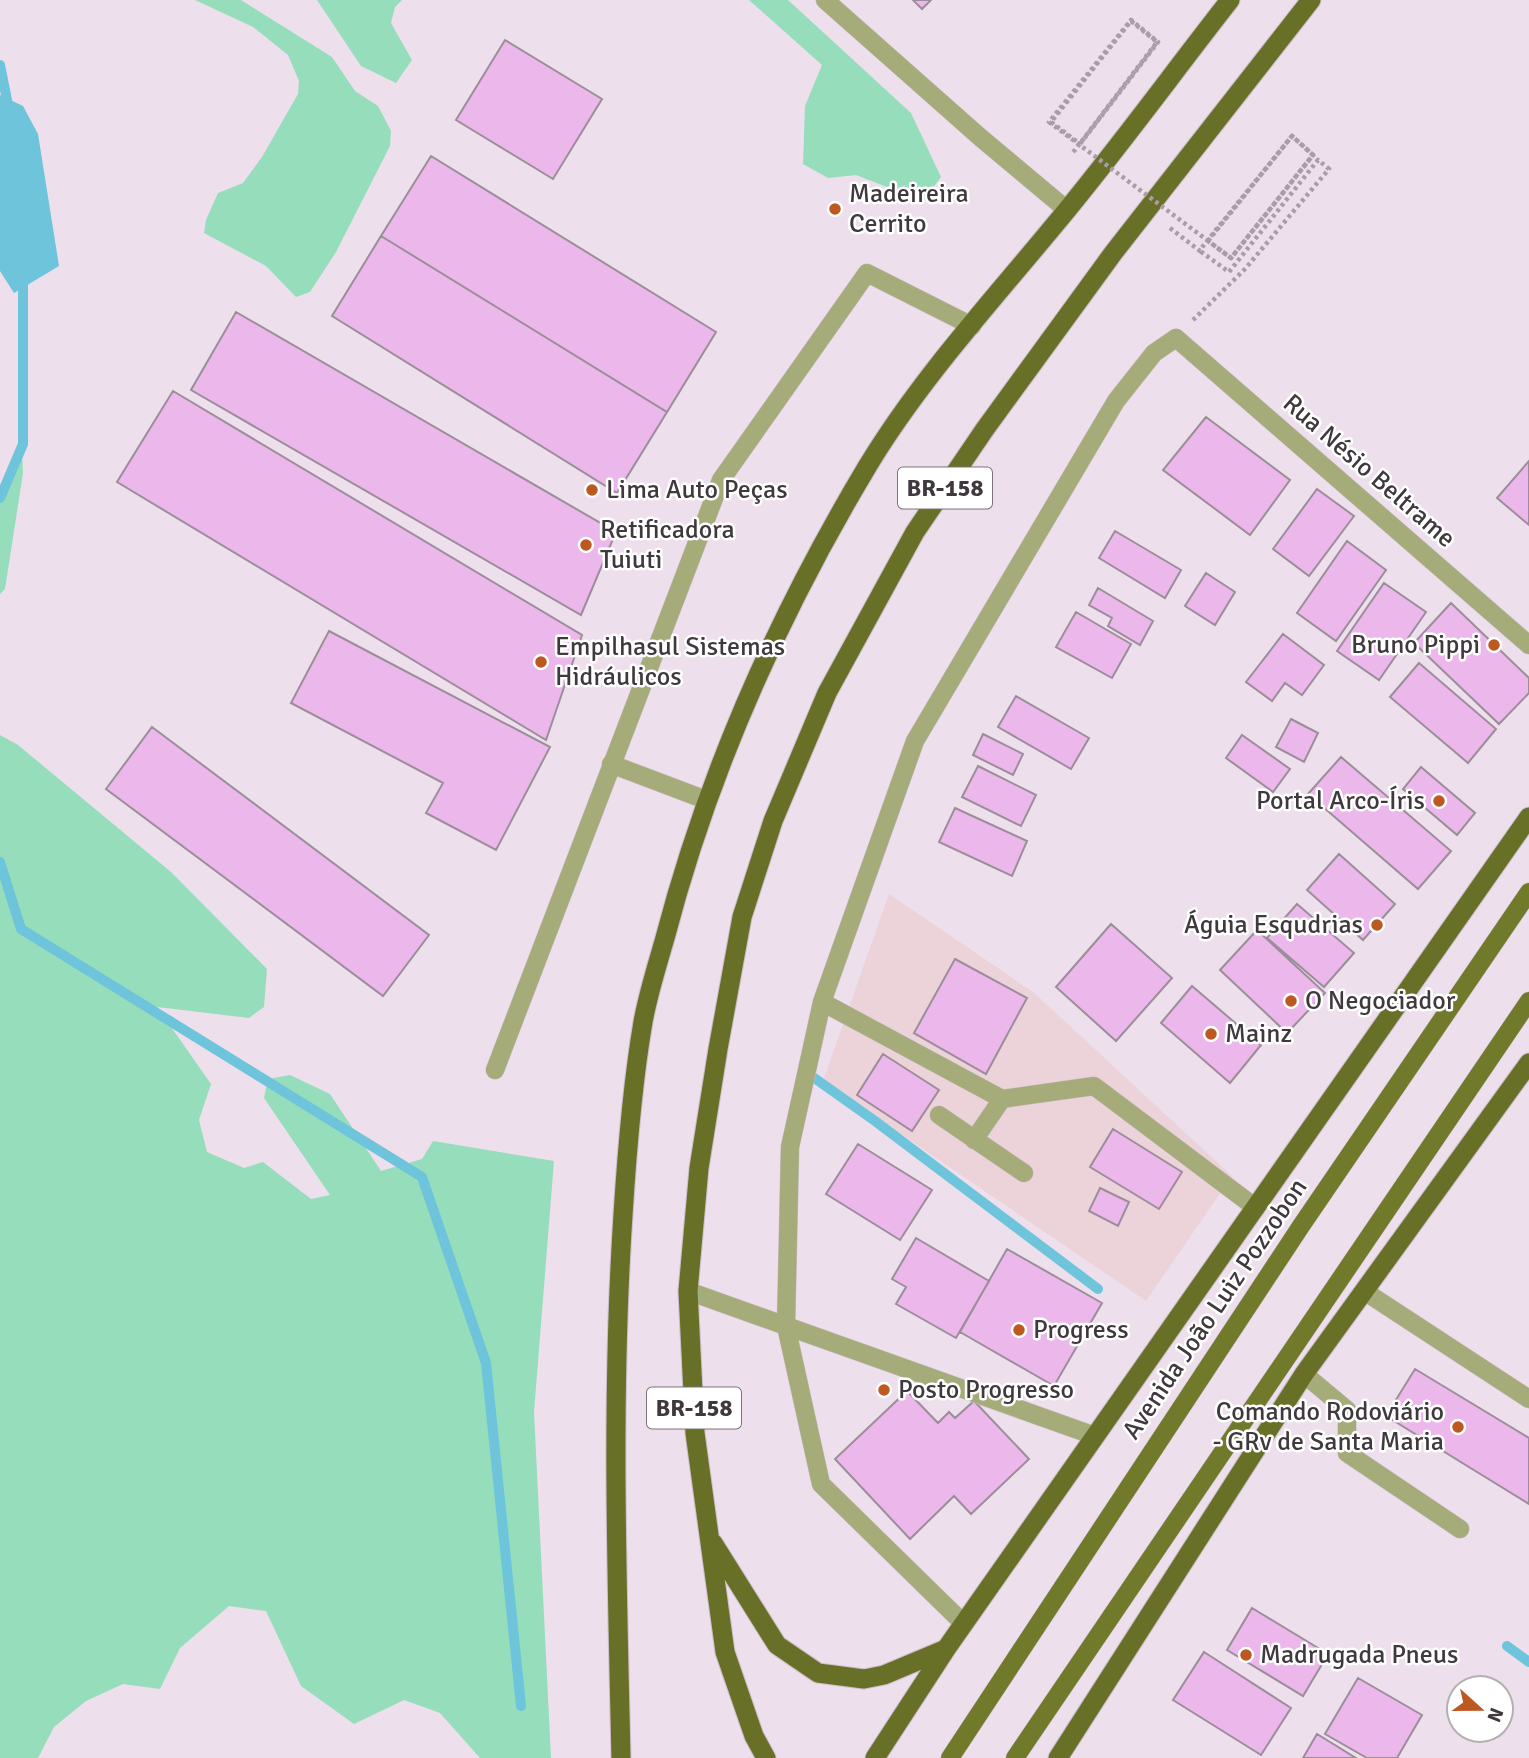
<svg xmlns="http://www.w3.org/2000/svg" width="1529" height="1758" font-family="Signika,sans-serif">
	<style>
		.commercial { fill: #ecd2d9 }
		.green { fill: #96ddbc }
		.water { fill: #6dc4db }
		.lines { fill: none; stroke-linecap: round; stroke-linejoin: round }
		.stream { stroke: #6dc4db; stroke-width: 10 }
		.building { fill: #ecb7ea; stroke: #9b8e9a; stroke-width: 2 }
		.service-casing { stroke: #cabec9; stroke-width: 19 }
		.minor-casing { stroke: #cabec9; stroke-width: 19 }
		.primary-casing { stroke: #cabec9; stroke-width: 19 }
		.trunk-casing { stroke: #cabec9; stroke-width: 21 }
		.path { stroke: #a99ea8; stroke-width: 4.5; stroke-dasharray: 3.5 3.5; stroke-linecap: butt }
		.service { stroke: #a5ac7a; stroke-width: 18 }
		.minor { stroke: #a5ac7a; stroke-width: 18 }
		.primary { stroke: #71792b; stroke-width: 18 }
		.trunk { stroke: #687027; stroke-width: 19 }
		.path-bridge { stroke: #a99ea8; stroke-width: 4.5; stroke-dasharray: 3.5 3.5; stroke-linecap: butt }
		.poi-dot { fill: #bc5921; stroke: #fff; stroke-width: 2.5 }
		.labels { text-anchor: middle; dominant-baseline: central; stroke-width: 5; stroke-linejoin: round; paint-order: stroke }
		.shield { fill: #fff; stroke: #797478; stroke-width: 2 }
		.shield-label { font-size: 24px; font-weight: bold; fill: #3f393e }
		.poi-label { font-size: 26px; fill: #3f393e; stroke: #fff; text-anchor: start }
		.street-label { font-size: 26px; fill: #3f393e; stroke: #fff }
	</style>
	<rect width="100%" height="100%" fill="#eddfec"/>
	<path class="commercial" d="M889,894L1033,992L1232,1176L1146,1301L823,1081Z"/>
	<path class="green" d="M195,0H241L332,57L355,91L378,106L391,131L390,146L336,252L310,292L296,297L266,266L204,233L206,220L218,193L243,183L262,157L298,94L299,81L288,55L253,27Z
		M317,0H402L395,7L391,23L412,60L396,83L361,66Z
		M749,0H788L911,113L941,177L923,201L856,175L828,178L803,164L805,106L822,65Z
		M22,451L23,473L5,589L0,594V502Z
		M0,735L18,745L171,872L267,969L264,1007L249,1018L157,1007L211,1084L199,1120L207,1152L244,1168L263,1162L311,1199L330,1195L264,1098L268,1079L290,1075L330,1094L381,1171L422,1159L433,1141L554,1161L534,1412L551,1758H480L440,1713L404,1700L354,1724L301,1686L266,1611L229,1606L180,1648L160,1689L123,1684L86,1701L54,1727L38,1758H0Z"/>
	<path class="water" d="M0,95L23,106L38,134L59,266L14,293L0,271Z"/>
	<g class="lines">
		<path class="stream" d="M0,65L9,110
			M0,498L23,444V275
			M0,862L21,929L422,1177L486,1363L521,1706
			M803,1070L875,1121L1098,1289
			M1507,1646L1529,1662"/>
	</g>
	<path class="building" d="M913,0H931L922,9Z
		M505,40L602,99L553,179L456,120Z
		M431,156L716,332L667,412L381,236Z
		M381,236L667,412L617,493L332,316Z
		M236,312L616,532L581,615L191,390Z
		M173,391L582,635L546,740L117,482Z
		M1206,417L1290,480L1250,535L1163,470Z
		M1529,461V525L1497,498Z
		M1317,489L1354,516L1309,576L1273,549Z
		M1115,531L1181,570L1165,598L1099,558Z
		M1347,541L1386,570L1336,641L1297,613Z
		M1206,573L1235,592L1215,625L1185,606Z
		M1384,583L1426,612L1379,680L1337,651Z
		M1098,588L1153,621L1140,645L1108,626L1112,618L1089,605Z
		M1451,603L1529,678V693L1499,724L1414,643Z
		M1076,612L1131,644L1112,678L1056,647Z
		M329,631L550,747L496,850L426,813L443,783L291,703Z
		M1283,634L1324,665L1302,695L1285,683L1272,701L1246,682Z
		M1419,663L1496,729L1468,763L1390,697Z
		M1016,696L1089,738L1071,769L998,727Z
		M1291,719L1318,733L1304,762L1276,747Z
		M152,727L429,935L383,996L106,789Z
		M983,734L1023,754L1013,775L973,755Z
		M1242,735L1290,769L1273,792L1226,758Z
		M1341,757L1451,851L1418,889L1308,794Z
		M978,766L1036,795L1021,826L962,797Z
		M1421,767L1475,813L1457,835L1403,789Z
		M955,808L1027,841L1012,876L939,842Z
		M1339,854L1395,904L1363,940L1307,890Z
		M1297,904L1354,953L1324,987L1267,938Z
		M1111,924L1172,978L1116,1041L1056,987Z
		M1257,930L1325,993L1287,1033L1220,970Z
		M955,959L1027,998L986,1074L914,1033Z
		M1192,986L1261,1045L1230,1083L1161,1023Z
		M883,1054L939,1090L912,1131L857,1095Z
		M1113,1129L1182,1172L1159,1209L1090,1167Z
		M858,1144L932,1190L900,1240L826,1194Z
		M1100,1188L1129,1202L1118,1226L1089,1211Z
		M916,1238L989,1281L956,1338L896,1304L906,1287L892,1279Z
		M1007,1249L1102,1303L1054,1386L960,1332Z
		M1415,1369L1529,1438V1504L1386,1416Z
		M907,1391L938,1423L949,1412L955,1418L974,1401L1029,1459L971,1514L954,1496L910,1539L835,1459Z
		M1252,1608L1328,1654L1303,1696L1227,1650Z
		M1204,1652L1291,1708L1261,1755L1173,1700Z
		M1358,1678L1422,1715L1397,1758H1367L1325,1734Z
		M1317,1734L1356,1758H1303Z"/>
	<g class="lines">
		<defs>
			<path id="service" d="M822,1002L1002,1099L1094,1086L1256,1208
				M939,1115L1024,1173
				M974,1140L1002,1099
				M688,1291L1095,1436
				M1304,1374L1347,1410V1453L1460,1529
				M964,1624L821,1484L786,1326L790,1147L822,1002L915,741L1116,401L1154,353L1176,338"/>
			<path id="minor" d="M825,0L981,138L1067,210
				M1176,338L1529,645
				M611,764L706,800
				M495,1070L721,480L867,273L972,326
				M1364,1291L1529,1399"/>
			<path id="primary" d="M950,1758L1301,1226L1529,892
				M1015,1758L1529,1001"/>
			<path id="trunk" d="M713,1543L777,1645L818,1673L864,1679L884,1675L946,1649
				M621,1758C617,1577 611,1396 623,1215C627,1151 632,1086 643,1022C648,994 657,966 665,938C708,773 779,614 867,467C920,379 992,301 1057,222C1117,150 1172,74 1230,0
				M766,1758L754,1736L725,1652L695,1433L688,1291L699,1168L718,1049L742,917L773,821L827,693L915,532L985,429L1114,252L1311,0
				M875,1758L946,1649L1529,817
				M1058,1758L1304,1374L1529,1063"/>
		</defs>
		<use href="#service" class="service-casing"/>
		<use href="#minor" class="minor-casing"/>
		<use href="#primary" class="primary-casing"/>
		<use href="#trunk" class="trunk-casing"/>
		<path class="path" d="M1073,152L1075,150L1157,42L1131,21L1051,122L1080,144
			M1170,228L1200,251L1203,246L1292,136L1313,155L1231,258L1208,241
			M1193,320L1245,269L1329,169L1318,160L1229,272L1200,251"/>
		<use href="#service" class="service"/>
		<use href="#minor" class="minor"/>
		<use href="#primary" class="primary"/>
		<use href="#trunk" class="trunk"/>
		<path class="path-bridge" d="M1080,144L1158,42L1131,20L1049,122L1231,258L1313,155L1292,136L1208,241"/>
	</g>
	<g class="poi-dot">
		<circle cx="835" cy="209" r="7"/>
		<circle cx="592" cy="490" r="7"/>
		<circle cx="586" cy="545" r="7"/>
		<circle cx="1494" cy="645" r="7"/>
		<circle cx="541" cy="662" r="7"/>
		<circle cx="1439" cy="801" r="7"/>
		<circle cx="1377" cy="925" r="7"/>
		<circle cx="1291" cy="1001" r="7"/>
		<circle cx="1211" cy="1034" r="7"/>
		<circle cx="1019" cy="1330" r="7"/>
		<circle cx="884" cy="1390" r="7"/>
		<circle cx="1458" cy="1427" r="7"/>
		<circle cx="1246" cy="1655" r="7"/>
	</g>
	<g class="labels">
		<g class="shield">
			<rect x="898" y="467.5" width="94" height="41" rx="5"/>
			<rect x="647" y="1387.5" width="94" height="41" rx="5"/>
		</g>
		<g class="shield-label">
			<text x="945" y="488">BR-158</text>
			<text x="694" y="1408">BR-158</text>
		</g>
		<g class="poi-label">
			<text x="849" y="194">Madeireira<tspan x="849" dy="30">Cerrito</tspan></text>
			<text x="606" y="490">Lima Auto Peças</text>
			<text x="600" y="530">Retificadora<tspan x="600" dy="30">Tuiuti</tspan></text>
			<text x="1480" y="645" text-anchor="end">Bruno Pippi</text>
			<text x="555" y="647">Empilhasul Sistemas<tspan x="555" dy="30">Hidráulicos</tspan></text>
			<text x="1425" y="801" text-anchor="end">Portal Arco-Íris</text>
			<text x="1363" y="925" text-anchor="end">Águia Esqudrias</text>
			<text x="1305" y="1001">O Negociador</text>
			<text x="1225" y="1034">Mainz</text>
			<text x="1033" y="1330">Progress</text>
			<text x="898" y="1390">Posto Progresso</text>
			<text x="1444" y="1412" text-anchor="end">Comando Rodoviário<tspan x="1444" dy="30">- GRv de Santa Maria</tspan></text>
			<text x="1260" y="1655">Madrugada Pneus</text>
		</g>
		<g class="street-label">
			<text transform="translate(1369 471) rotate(41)">Rua Nésio Beltrame</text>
			<text transform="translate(1215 1309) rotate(-56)">Avenida João Luiz Pozzobon</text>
		</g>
	</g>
	<g transform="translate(1480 1709) rotate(111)"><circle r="33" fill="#ffffff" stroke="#b2b0b2" stroke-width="2"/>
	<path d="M0-5L12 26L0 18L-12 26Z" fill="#bc5921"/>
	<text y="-10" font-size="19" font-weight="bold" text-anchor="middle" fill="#3f393e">N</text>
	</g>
</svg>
